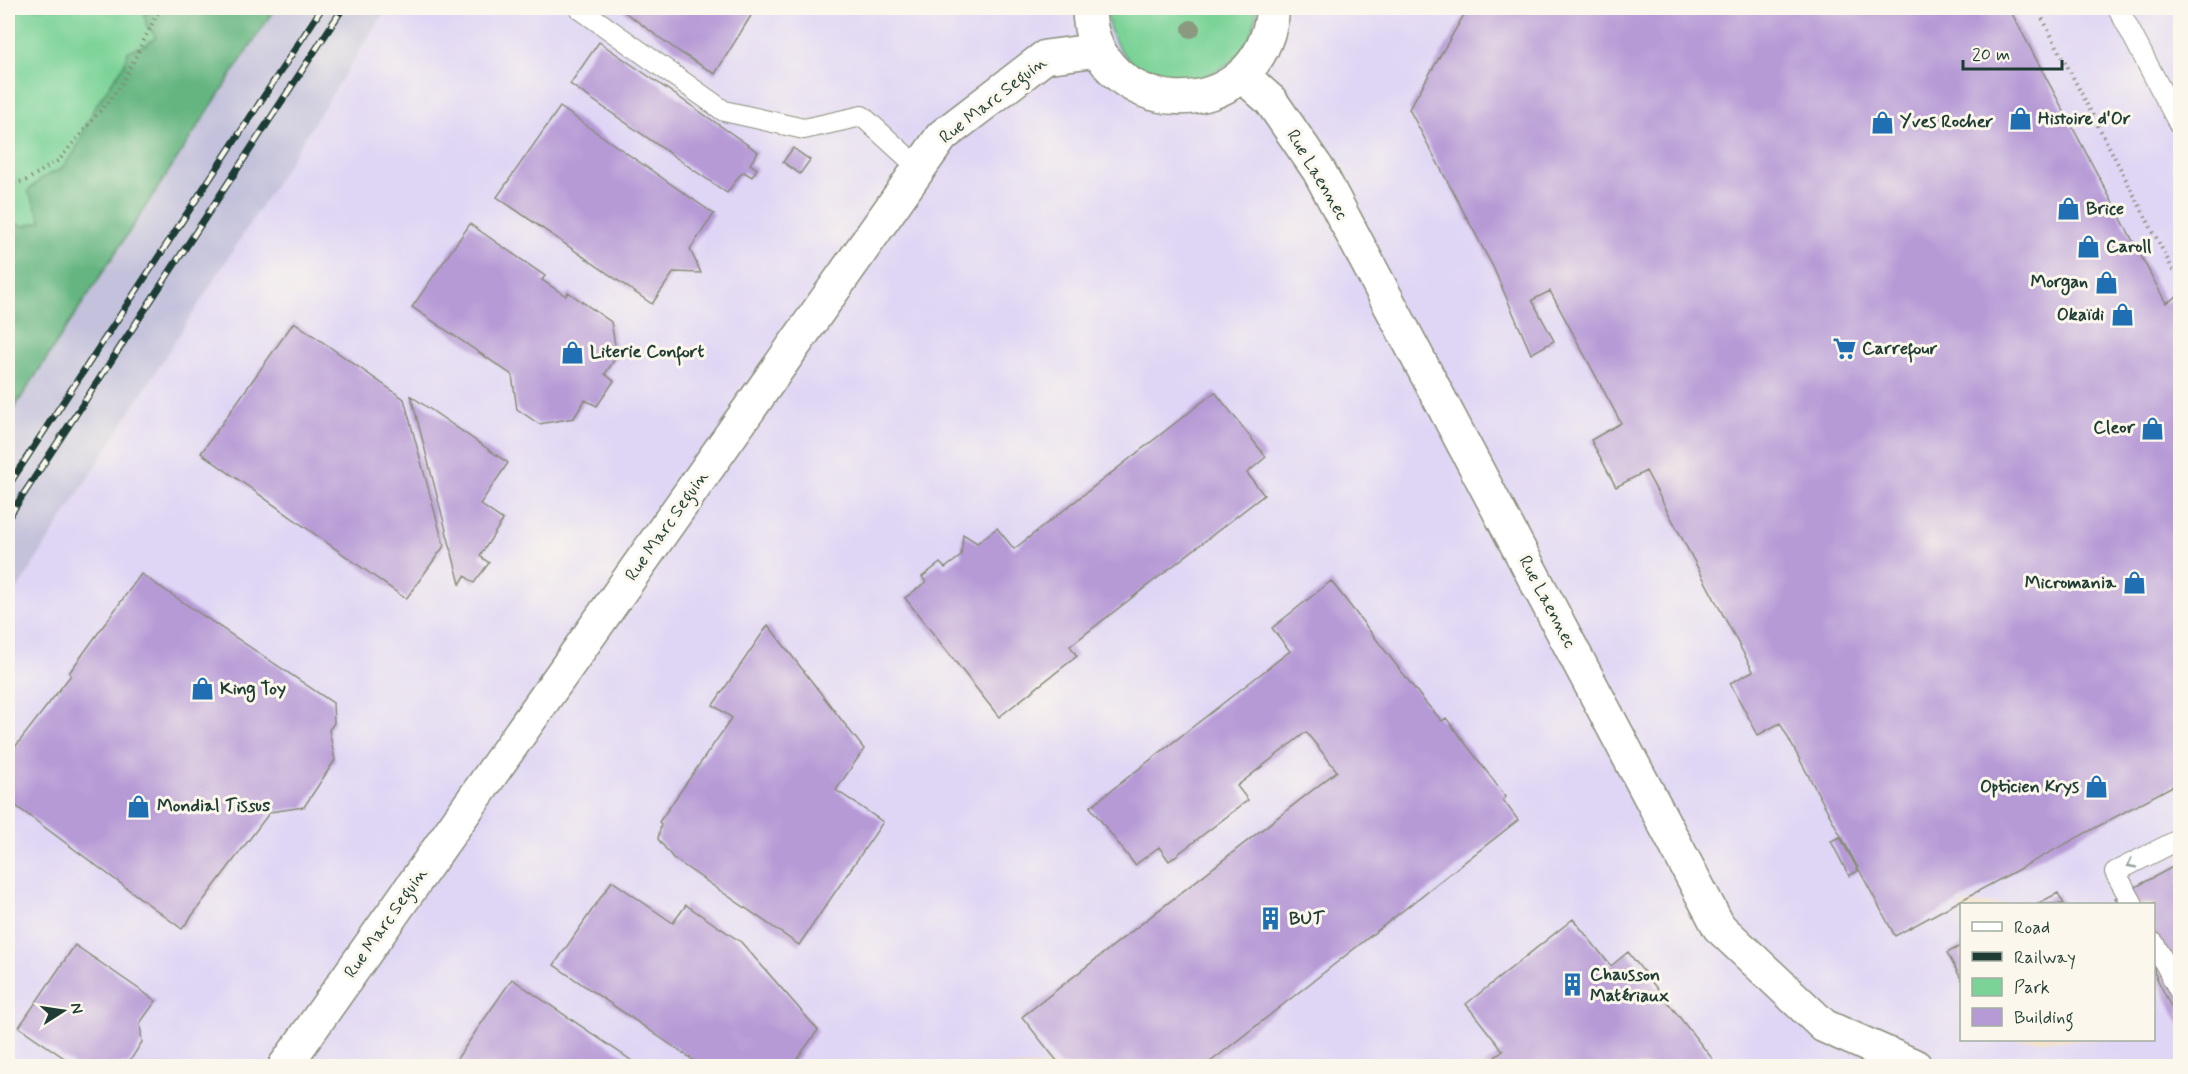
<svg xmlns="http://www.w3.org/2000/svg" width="2188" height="1074" font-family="Mynerve,sans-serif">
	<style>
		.built { fill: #dfd5f5; fill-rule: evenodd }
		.industrial { fill: #c3c1db }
		.green { fill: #7cd398; stroke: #4e8866; stroke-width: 1.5 }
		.forest { fill: #65b580; stroke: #42795a; stroke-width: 1.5 }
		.building { fill: #b69ad6 }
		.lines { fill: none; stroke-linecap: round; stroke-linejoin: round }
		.service-casing { stroke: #888c78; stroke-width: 22 }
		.tertiary-casing { stroke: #888c78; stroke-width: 36 }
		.path { stroke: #888c78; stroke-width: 4; stroke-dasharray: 1.5 4.5; stroke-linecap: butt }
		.service { stroke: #fff; stroke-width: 20 }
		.tertiary { stroke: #fff; stroke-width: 33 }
		.rail-casing { stroke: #1f3d34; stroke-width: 7 }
		.rail { stroke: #fbf7ec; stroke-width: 4.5; stroke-dasharray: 14; stroke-linecap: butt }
		.tree { fill: #8a997f }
		.oneway { stroke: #8f9e9a }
		.labels { text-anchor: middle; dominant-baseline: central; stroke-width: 6; stroke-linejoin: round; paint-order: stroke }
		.street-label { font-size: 18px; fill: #1f3d34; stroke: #fbf7ec }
		.poi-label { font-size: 18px; font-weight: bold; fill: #1f3d34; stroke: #fbf7ec; text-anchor: start }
	</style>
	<rect width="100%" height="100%" fill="#fbf7ec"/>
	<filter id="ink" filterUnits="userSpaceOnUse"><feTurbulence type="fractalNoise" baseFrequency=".0167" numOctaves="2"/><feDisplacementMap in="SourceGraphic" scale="12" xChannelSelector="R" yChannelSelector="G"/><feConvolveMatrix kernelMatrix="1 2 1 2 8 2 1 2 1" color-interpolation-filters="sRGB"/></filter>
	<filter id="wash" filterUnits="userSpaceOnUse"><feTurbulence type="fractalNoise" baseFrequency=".008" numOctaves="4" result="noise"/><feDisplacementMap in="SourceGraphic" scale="24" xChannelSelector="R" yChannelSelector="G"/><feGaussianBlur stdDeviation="1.35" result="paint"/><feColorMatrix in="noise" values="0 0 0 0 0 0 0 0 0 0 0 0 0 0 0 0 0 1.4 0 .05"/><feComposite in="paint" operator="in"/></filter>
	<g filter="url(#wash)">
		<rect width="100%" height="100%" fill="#f1dcbc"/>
		<path class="built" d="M387,8H2180V1066H8V604ZM1962,904H2154V1040H1962Z"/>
		<path class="industrial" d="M275,8H387L8,604V418Z"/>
		<path class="green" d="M8,8H275L8,418Z
			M1107,8H1257C1256,15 1255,23 1253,30C1228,97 1129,96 1109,26C1108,20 1108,13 1107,8Z"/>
		<path class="forest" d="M153,8H275L10,414H8V222L24,226L42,221L28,191L42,178L61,169L75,151L94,108L124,65L128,51L145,45L156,37L146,24L144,14L152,11Z"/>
		<g id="blocks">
			<path class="building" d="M619,8H751L752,14L715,74L678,51Z
				M1468,8H2009L2166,303L2180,295V782L1895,936L1780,723L1758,735L1730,683L1753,671L1646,471L1616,487L1591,440L1621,423L1550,291L1532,300L1554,341L1531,354L1493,267L1409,109Z
				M599,42L758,152L750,164L757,169L752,177L744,172L739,176L727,193L570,84Z
				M560,107L714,214L690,249L701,273L674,272L652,304L497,197Z
				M793,148L810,160L800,174L783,162Z
				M470,224L545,276L542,280L566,296L568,292L611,322L617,356L605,374L614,381L597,406L585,400L574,418L539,424L517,409L512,375L412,307Z
				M294,322L404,399L444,546L406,599L201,453Z
				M1215,392L1266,457L1247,473L1264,495L1070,646L1077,656L999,717L905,598L926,582L922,577L940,563L945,568L961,556L963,534L977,543L997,528L1014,549Z
				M411,396L508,463L480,504L503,520L480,556L489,563L474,583L465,576L460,584Z
				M141,574L333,703L334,723L329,730L335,760L304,807L270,812L182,929L8,800V756L71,675L69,673Z
				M1331,581L1425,702L1442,721L1446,718L1506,797L1503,800L1518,820L1205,1066H1061L1022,1017L1337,771L1306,732L1237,786L1248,800L1169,861L1159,847L1135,865L1090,807L1290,651L1272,628Z
				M768,625L864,749L836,790L883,822L799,945L673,858L658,839L661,824L659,822L732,718L713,705Z
				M1840,837L1858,871L1849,876L1831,841Z
				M2180,863V1025L2154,972V904H2119L2115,898Z
				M612,881L673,923L686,905L741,942L818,1030L792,1066H702L554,965Z
				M2058,893L2064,904H2037Z
				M1573,919L1611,966L1628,952L1718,1066H1483L1503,1051L1466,1004Z
				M75,945L156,1001L140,1023L142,1042L128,1064H112L111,1066H76L19,1027Z
				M1962,945V980L1947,953Z
				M512,979L635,1063L633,1066H452Z"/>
		</g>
	</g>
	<g filter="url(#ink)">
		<use href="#blocks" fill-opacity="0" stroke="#888c78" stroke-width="1.5"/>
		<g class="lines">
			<defs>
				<path id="service" d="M579,8L724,111L804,129L862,116L919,168
					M2118,8L2180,126
					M2133,904L2115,872L2180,839
					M2154,943L2180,992"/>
				<path id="tertiary" d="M1089,8C1090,121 1261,134 1273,8
					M1242,75L1271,101L1319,171L1719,927L1824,1026L1915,1066
					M285,1066L942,136L1045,57L1099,50"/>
			</defs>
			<use href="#service" class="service-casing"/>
			<use href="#tertiary" class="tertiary-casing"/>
			<path class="path" d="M2037,8L2173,270L2180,271
				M8,184L25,181L59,160L121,86L160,8"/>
			<use href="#service" class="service"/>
			<use href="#tertiary" class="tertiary"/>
			<defs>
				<path id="rail" d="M8,486L322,8
					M8,518L343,8"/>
			</defs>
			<use href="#rail" class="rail-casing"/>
			<use href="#rail" class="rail"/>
		</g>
		<circle class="tree" cx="1191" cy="29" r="9"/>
		<defs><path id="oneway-chevron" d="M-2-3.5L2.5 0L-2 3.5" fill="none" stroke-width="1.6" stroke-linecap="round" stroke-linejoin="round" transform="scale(1.5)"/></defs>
		<use class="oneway" href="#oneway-chevron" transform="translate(2131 864) rotate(153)"/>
	</g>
	<defs>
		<symbol id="shop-bare" viewBox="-9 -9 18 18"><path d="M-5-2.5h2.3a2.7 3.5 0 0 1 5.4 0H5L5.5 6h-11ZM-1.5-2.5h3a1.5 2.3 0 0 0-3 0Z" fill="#1f6fb2" stroke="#fbf7ec" stroke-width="2.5" paint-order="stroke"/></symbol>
		<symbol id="supermarket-bare" viewBox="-9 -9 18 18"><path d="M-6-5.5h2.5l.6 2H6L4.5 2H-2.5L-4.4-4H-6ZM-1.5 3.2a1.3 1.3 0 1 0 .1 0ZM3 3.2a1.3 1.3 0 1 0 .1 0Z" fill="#1f6fb2" stroke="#fbf7ec" stroke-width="2.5" paint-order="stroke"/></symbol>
		<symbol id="building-bare" viewBox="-9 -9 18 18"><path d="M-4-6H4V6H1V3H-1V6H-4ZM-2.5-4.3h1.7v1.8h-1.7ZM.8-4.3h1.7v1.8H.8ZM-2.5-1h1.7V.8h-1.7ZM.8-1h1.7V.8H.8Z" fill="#1f6fb2" stroke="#fbf7ec" stroke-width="2.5" paint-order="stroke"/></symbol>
	</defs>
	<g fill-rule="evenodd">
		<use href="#shop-bare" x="2004" y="102" width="33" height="33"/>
		<use href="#shop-bare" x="1866" y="106" width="33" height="33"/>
		<use href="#shop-bare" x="2052" y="192" width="33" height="33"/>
		<use href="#shop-bare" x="2072" y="230" width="33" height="33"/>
		<use href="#shop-bare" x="2090" y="266" width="33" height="33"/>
		<use href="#shop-bare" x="2106" y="298" width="33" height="33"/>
		<use href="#supermarket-bare" x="1828" y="332" width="33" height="33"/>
		<use href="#shop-bare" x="556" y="336" width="33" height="33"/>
		<use href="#shop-bare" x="2136" y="412" width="33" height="33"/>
		<use href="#shop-bare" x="2118" y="566" width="33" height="33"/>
		<use href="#shop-bare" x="186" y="672" width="33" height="33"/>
		<use href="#shop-bare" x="2080" y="770" width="33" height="33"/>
		<use href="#shop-bare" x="122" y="790" width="33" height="33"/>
		<use href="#building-bare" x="1254" y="902" width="33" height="33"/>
		<use href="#building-bare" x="1556" y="968" width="33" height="33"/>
	</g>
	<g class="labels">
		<g class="street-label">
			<text transform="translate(993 100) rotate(-38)">Rue Marc Seguin</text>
			<text transform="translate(1317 175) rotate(59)">Rue Laennec</text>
			<text transform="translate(667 526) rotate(-55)">Rue Marc Seguin</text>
			<text transform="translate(1547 602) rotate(62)">Rue Laennec</text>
			<text transform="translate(386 923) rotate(-55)">Rue Marc Seguin</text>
		</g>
		<g class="poi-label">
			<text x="2038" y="119">Histoire d'Or</text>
			<text x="1900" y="122">Yves Rocher</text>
			<text x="2086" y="209">Brice</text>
			<text x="2106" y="247">Caroll</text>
			<text x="2088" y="282" text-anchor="end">Morgan</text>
			<text x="2104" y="315" text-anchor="end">Okaïdi</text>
			<text x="1862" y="349">Carrefour</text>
			<text x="590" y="352">Literie Confort</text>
			<text x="2135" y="428" text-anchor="end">Cleor</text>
			<text x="2116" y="583" text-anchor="end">Micromania</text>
			<text x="220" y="689">King Toy</text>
			<text x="2079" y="787" text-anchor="end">Opticien Krys</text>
			<text x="157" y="806">Mondial Tissus</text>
			<text x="1289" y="919">BUT</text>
			<text x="1590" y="975">Chausson<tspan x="1590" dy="21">Matériaux</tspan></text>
		</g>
	</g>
	<rect width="2188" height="1074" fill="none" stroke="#fbf7ec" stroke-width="30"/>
	<rect x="1960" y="903" width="195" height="138" fill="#fbf7ec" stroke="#a3ada2" stroke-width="1.5"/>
	<rect x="1972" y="922" width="30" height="9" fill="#ffffff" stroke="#a3ada2" stroke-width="1.5"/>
	<text x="2014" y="933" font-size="18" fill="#1f3d34">Road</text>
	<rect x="1972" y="952" width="30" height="9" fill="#1f3d34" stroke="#a3ada2" stroke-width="1.5"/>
	<text x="2014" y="963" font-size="18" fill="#1f3d34">Railway</text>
	<rect x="1972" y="978" width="30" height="18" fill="#7cd398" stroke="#a3ada2" stroke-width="1.5"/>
	<text x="2014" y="993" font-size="18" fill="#1f3d34">Park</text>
	<rect x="1972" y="1008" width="30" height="18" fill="#b69ad6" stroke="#a3ada2" stroke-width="1.5"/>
	<text x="2014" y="1023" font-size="18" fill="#1f3d34">Building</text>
	<g transform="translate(63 1011) rotate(78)" stroke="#fbf7ec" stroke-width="4.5" paint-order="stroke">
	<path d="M0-4.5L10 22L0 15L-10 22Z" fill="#1f3d34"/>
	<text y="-9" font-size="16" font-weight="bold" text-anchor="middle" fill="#1f3d34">N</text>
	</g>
	<path d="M1963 60v9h99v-9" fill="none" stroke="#1f3d34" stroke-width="3"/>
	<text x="1972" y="60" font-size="18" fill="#1f3d34" stroke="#fbf7ec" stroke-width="4.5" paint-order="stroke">20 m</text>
</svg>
